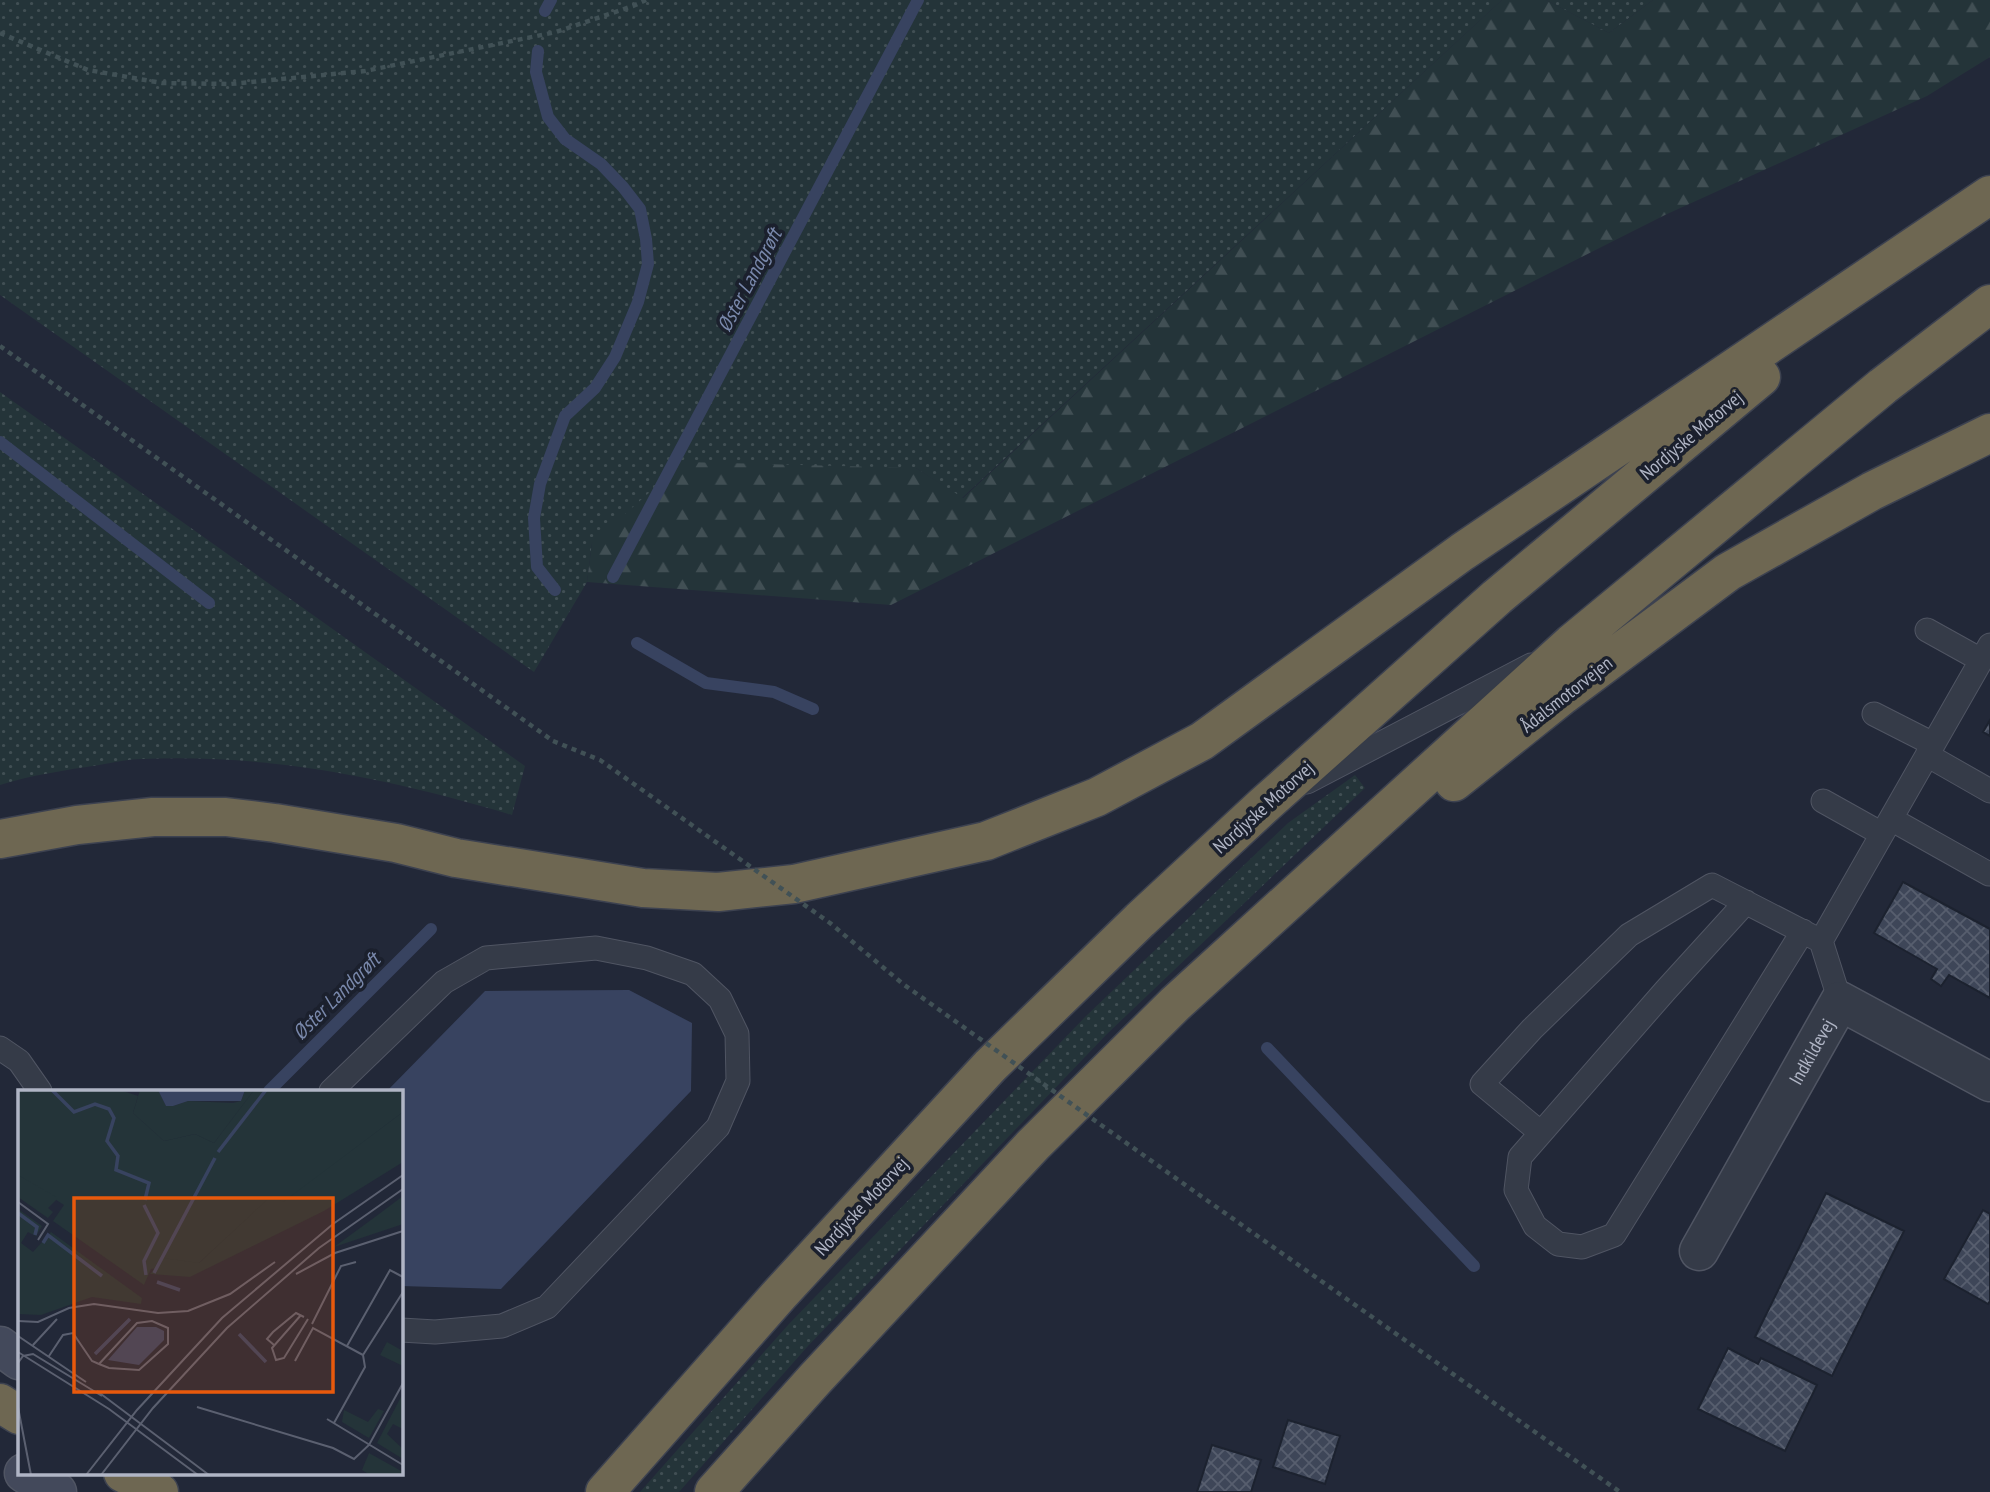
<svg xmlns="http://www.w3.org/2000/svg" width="1990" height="1492" font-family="'PT Sans Narrow',sans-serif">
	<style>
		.grass { fill: url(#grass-dots) }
		.forest { fill: url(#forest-firs) }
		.water { fill: #384360 }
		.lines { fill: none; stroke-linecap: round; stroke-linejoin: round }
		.stream { stroke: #384360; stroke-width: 12 }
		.building { fill: url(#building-cross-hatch); stroke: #1c222f; stroke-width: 2 }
		.service-casing { stroke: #505563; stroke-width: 25 }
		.minor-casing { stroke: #505563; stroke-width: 41 }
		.secondary-casing { stroke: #505563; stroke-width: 41 }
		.motorway-casing { stroke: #3d4250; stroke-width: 41 }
		.path { stroke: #415156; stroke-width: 4.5; stroke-dasharray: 5 5; stroke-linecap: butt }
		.service { stroke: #353b48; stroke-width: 23 }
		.minor { stroke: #353b48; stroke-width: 38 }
		.secondary { stroke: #43495b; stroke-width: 38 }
		.motorway { stroke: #6e6752; stroke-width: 38 }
		.path-bridge { stroke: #415156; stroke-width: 4.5; stroke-dasharray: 5 5; stroke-linecap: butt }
		.labels { text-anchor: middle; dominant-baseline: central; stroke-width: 7; stroke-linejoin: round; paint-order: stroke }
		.street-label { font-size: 19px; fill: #b0b5c5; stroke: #1b202d }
		.water-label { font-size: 21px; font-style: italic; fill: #7988ab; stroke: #1b202d }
		.inset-river { fill: none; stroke: #384360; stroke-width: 3.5 }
		.inset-road { fill: none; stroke: #5b6070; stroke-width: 2 }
		.view { fill: #e8590c; fill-opacity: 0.15; stroke: #e8590c; stroke-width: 3.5 }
		.inset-edge { fill: none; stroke: #b0b5c5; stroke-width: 3.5 }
	</style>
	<defs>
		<pattern id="grass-dots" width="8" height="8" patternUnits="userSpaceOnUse" patternTransform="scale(1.75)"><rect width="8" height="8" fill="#243439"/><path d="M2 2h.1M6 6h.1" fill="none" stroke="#414f54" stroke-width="1.8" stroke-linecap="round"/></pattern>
		<pattern id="forest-firs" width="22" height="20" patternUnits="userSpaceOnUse" patternTransform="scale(1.75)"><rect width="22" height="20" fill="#243439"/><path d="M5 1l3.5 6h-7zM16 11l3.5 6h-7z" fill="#414f54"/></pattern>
		<pattern id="building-cross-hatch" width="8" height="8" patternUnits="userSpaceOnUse" patternTransform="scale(1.75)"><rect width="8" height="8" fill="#3e4658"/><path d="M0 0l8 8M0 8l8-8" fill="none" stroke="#575e6e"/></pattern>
	</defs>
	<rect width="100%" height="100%" fill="#222838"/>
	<path class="grass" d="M0,0H1502L962,498L916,468L592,543L587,582L534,672L0,295Z
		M1546,0H1653L1609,33Z
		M0,392L525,766L512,815C392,779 267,753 141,759C127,759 113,763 99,765C66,770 32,775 0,785Z
		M1355,775L1365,788L1107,1034L808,1346L679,1492H640L788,1325L1086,1016L1288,823Z"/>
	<path class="forest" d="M1502,0H1546L1609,33L1653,0H1990V57L1927,96L1665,215L891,605L587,582L592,543L684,462L916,468L963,498Z"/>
	<path class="water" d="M629,990L692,1023L691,1091L501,1289L401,1286V1091H387L485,991Z"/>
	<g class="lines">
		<path class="stream" d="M545,11L551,0
			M538,51L536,72L548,117L565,139L601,164L623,187L640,209L646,239L648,264L638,302L615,357L595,388L565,416L540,484L534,518L537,567L555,590
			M0,442L209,603
			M613,577L918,0
			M637,643L706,683L774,692L813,709
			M1267,1048L1474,1266
			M269,1091L431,929"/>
	</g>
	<path class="building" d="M1990,720V736L1983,732Z
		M1903,882L1990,929V998L1949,975L1941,986L1931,979L1937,969L1874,933Z
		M1826,1193L1904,1231L1832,1376L1755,1337Z
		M1983,1210L1990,1214V1301L1988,1304L1944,1279Z
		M1728,1348L1758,1364L1761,1358L1817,1385L1785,1451L1698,1409Z
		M1288,1420L1340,1436L1325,1484L1273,1467Z
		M1212,1445L1261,1460L1251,1492H1197Z"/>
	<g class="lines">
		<defs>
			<path id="service" d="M1927,630L1981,660
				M1874,714L1933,744
				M1927,755L1990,791
				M1307,782L1531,665
				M1823,801L1882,834
				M1891,819L1989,874
				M1746,902L1665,991L1520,1157L1516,1190L1535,1226L1558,1244L1582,1247L1614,1235L1803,931
				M1840,1001L1821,941L1990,645
				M0,1048L19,1061L40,1091
				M331,1091L444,982L486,958L596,948L647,958L693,974L720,999L737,1034L738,1081L718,1127L547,1307L502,1326L435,1332L401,1330
				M1541,1133L1482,1084L1532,1029L1629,935L1712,885L1821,941"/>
			<g id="minor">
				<path id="s1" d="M1699,1251L1840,1001L1990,1082"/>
			</g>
			<path id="secondary" d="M0,1346L19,1360
				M24,1473L57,1492"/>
			<path id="motorway" d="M1454,782L1563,695L1728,572L1872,491L1990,433
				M0,839L77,825L153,817H226L275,823L396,843L456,858L643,888L718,892L794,884L986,841L1097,797L1202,741L1462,552L1990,195
				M0,1403L19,1415
				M123,1473L159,1492
				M605,1492L779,1295L990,1066L1140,920L1264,805L1497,597L1761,377
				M714,1492L815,1379L1033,1145L1175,1004L1572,643L1883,386L1990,304"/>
		</defs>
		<use href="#service" class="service-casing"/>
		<use href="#minor" class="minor-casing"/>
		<use href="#secondary" class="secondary-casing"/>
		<use href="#motorway" class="motorway-casing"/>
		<path class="path" d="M0,33L88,70L162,83L230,84L365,71L556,32L633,6L646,0
			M0,346L553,741
			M1198,1194L1620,1492"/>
		<use href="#service" class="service"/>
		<use href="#minor" class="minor"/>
		<use href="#secondary" class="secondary"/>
		<use href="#motorway" class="motorway"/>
		<path class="path-bridge" d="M553,741L600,760L830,923L903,984L1198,1194"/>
	</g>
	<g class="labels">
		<g class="street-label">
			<text transform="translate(1691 435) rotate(-40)">Nordjyske Motorvej</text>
			<text transform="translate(1566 694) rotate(-38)">Ådalsmotorvejen</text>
			<text transform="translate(1263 807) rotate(-42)">Nordjyske Motorvej</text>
			<text stroke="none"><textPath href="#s1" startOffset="229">Indkildevej</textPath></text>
			<text transform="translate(861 1206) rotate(-47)">Nordjyske Motorvej</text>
		</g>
		<g class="water-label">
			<text transform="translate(749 280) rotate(-62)">Øster Landgrøft</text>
			<text transform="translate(336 996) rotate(-45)">Øster Landgrøft</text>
		</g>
	</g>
	<g transform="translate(18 1090)">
		<rect width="385" height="385" fill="#222838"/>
		<path d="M0,0H102L120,6L115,23L146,51L177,44L196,53L236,0H383L385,22L265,113L253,107L181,173L133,179L126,195L35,131L46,115L0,85ZM0,119L24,136L18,146L10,142L3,153L15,162L33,142L124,208L123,214L74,207L23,225L0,224ZM369,252L385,261V276L362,265ZM385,303V339L375,334L369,344L385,359V369L359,353ZM360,319L366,321L351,348L324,332L326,320L350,332ZM351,363L385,382V385H352L344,380Z" fill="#243439"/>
		<path d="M385,22V72L306,121L172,187L132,184L145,168L181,173L253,106L265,112ZM385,106V134L316,157L357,127Z" fill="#243439"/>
		<path d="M122,0H140L148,16H155L170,11L215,13L223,11L227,0H236L196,53L177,44L146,51L115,23ZM0,85L40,108L30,118L35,122L30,128L0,107Z" fill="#243439"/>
		<path d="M140,0H227L223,11H170L155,16H148ZM119,237H138L146,241V250L121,275L90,270Z" fill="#384360"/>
		<path class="inset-river" d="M34,0L56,22L77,14L91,19L96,28L89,51L100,66L98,80L131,93L127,110M200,62L248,0M126,115L140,143L126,171L128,185M0,123L19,137L17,145M25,153L30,145L84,186M136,183L197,68M139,192L162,200M221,244L248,272M77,264L112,229"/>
		<path class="inset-road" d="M0,112L30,134L20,150M278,184L317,163L385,141M283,225L254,258L258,270L266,268L290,229M0,231L20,232L51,218L76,214L140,223L170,221L212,204L257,172M294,234L323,176L338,172M0,246L68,292M15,255L39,229M256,255L249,249L255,242L278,223L286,227M329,256L372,180L385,187M0,262L91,319L180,385M345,265L385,202M31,266L45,245L55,243L74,271L81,274L91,278L121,280L150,254V238L134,231L119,233L81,274M277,271L295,238L345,265L347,277L316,333M0,273L5,266L15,264L84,306M79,301L191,385M0,317L13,385M179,317L315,358L336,369L351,355L385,293M309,329L385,375M68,385L119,320L204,228L315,134L385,85M83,385L135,318L209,238L301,158L385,99"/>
		<path class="view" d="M56,108H315V302H56Z"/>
		<rect width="385" height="385" class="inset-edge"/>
	</g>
</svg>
